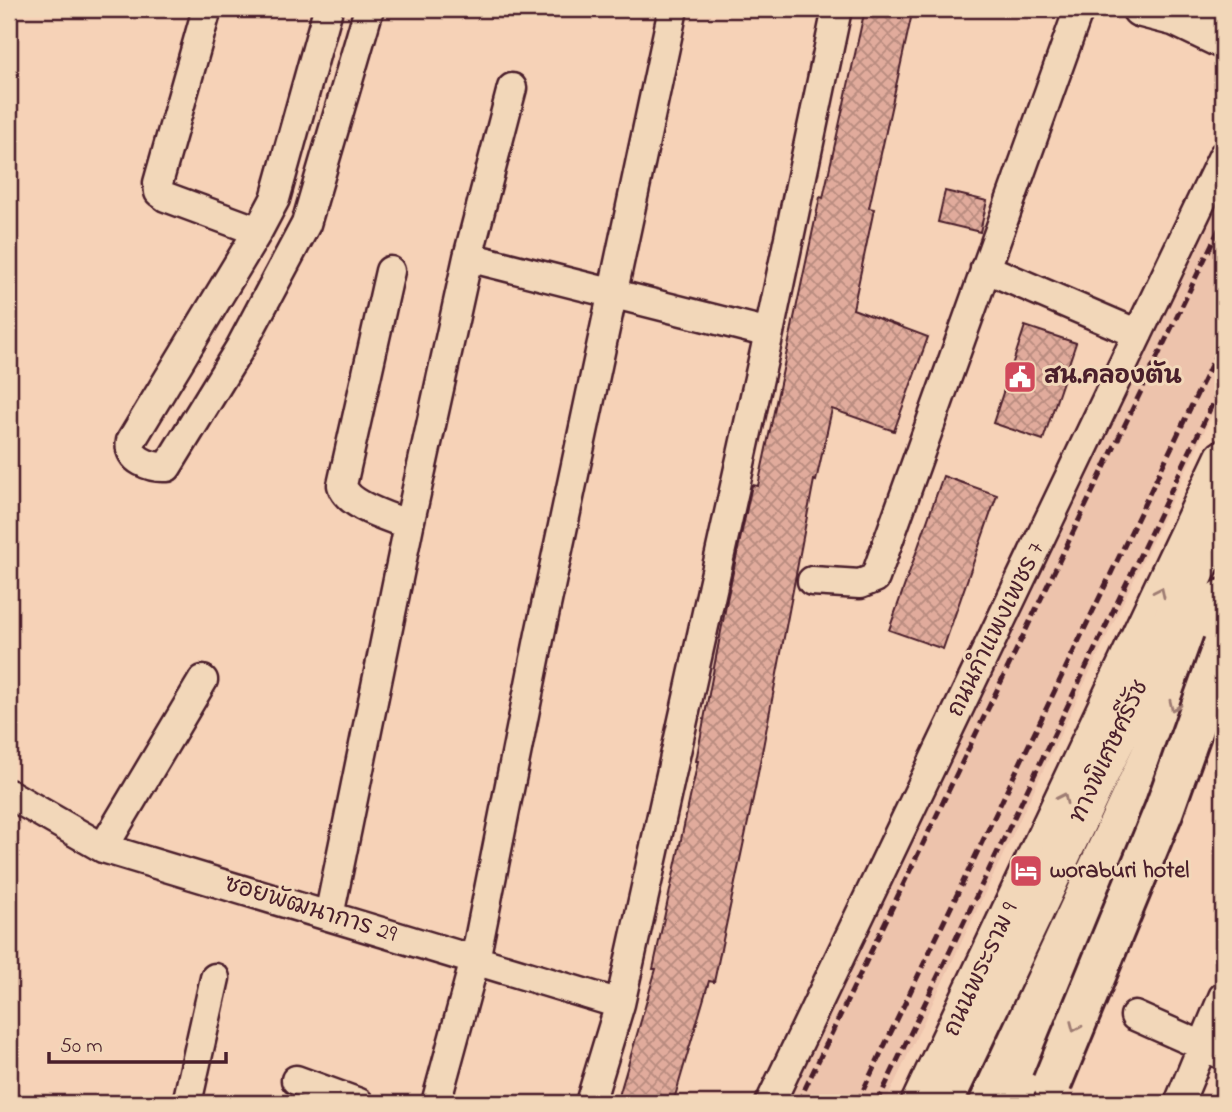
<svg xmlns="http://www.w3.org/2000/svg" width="1232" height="1112" font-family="'Indie Flower','Playpen Sans Thai',sans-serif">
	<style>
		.built { fill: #edc3ac }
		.building { fill: url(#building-cross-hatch); stroke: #4a1f2b; stroke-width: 2 }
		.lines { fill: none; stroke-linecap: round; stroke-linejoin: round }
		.minor-casing { stroke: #4a1f2b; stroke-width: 33 }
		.major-casing { stroke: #4a1f2b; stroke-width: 40 }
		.highway-casing { stroke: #4a1f2b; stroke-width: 44 }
		.minor { stroke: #f2d7b9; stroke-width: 28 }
		.major { stroke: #f2d7b9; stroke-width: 35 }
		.highway { stroke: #f2d7b9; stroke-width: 38 }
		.rail { stroke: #4a1f2b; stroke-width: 5; stroke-dasharray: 10 5; stroke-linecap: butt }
		.highway-bridge-casing { stroke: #4a1f2b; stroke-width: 44; stroke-linecap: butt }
		.highway-bridge { stroke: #f2d7b9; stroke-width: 38 }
		.oneway { stroke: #9e7b72 }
		.labels { text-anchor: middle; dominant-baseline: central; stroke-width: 6; stroke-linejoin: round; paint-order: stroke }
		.poi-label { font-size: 24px; font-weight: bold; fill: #4a1f2b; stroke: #f2d7b9; text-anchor: start }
		.street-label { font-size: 24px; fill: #4a1f2b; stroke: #f2d7b9 }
	</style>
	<defs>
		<pattern id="building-cross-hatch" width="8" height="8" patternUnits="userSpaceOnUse" patternTransform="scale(1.75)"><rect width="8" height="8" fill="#e1ab9c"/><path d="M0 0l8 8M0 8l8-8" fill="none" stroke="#b88b7f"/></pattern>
	</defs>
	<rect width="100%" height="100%" fill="#f6d2b7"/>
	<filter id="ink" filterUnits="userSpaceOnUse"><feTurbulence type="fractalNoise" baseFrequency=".0143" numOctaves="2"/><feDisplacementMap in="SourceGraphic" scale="14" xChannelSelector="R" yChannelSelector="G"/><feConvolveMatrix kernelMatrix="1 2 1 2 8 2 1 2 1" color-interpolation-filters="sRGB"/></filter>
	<g filter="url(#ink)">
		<path class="built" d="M1223,150V392L885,1103H765Z"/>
		<path class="building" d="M865,9H913L869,208L874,209L853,309L928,337L894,431L832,409L816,481L814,480L755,789L714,982L709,981L673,1103H617L656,969H653L698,761H696L727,600L752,485L758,486L820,197L823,198Z
			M945,191L987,201L980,232L938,222Z
			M1025,326L1076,343L1043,440L993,423Z
			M943,476L997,495L943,649L889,630Z"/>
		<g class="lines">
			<defs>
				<path id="minor" d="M207,9L158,183L159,192L166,197L258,231
					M328,9L275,199L258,231L131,441C127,460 151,468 167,467L240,348L306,224L369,9
					M468,257L769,333
					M985,268L1138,334
					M390,271L342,485C347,506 390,517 409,525
					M812,581L860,584L875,578L1079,9
					M9,794L103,848L620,1004
					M103,848L203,680
					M329,916L409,525L468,257L512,88
					M1135,1016L1223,1055
					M296,1080L359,1103
					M187,1103L215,978
					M436,1103L475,960L540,634L673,9
					M590,1103L620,1004L769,333L837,9
					M770,1103L1223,156
					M1179,1103L1223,997"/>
				<path id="major" d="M1140,9L1175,18L1223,41
					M919,1103L1223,458
					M1010,1103L1107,907"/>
				<path id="highway" d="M943,1103L1223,514
					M989,1103L1223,599"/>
			</defs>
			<use href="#minor" class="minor-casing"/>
			<use href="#major" class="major-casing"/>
			<use href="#highway" class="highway-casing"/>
			<use href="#minor" class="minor"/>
			<use href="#major" class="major"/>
			<use href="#highway" class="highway"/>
			<path class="rail" d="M798,1103L1223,221
				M857,1103L1223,340
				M877,1103L1223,382"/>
			<defs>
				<path id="highway-bridge" d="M1052,1083L1164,810L1223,644"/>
			</defs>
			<use href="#highway-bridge" class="highway-bridge-casing"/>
			<use href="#highway-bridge" class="highway-bridge"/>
		</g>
		<defs><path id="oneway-chevron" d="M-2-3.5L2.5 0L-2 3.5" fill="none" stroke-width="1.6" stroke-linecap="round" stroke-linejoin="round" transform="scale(1.75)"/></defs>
		<g class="oneway">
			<use href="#oneway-chevron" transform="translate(1160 592) rotate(-65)"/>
			<use href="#oneway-chevron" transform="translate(1174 706) rotate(115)"/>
			<use href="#oneway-chevron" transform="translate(1063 798) rotate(-65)"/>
			<use href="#oneway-chevron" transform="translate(1075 1027) rotate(113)"/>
		</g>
	</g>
	<defs>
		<symbol id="civic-square" viewBox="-11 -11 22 22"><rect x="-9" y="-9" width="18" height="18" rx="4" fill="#d1495b" stroke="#f2d7b9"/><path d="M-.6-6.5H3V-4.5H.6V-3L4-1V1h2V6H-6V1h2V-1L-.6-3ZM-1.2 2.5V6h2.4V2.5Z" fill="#fff"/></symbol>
		<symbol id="hotel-square" viewBox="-11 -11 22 22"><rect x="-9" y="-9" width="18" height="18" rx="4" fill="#d1495b" stroke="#f2d7b9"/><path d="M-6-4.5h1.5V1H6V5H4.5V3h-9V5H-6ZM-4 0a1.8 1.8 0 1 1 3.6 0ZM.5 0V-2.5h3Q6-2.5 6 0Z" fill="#fff"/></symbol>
	</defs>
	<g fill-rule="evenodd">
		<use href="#civic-square" x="1001" y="358" width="38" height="38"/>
		<use href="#hotel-square" x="1007" y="852" width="38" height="38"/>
	</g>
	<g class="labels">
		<g class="poi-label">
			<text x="1044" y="377">สน.คลองตัน</text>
			<text x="1050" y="871">woraburi hotel</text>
		</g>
		<g class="street-label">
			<text transform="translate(997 630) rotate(-64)">ถนนกำแพงเพชร 7</text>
			<text transform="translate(1110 752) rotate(-65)">ทางพิเศษศรีรัช</text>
			<text transform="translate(310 910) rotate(17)">ซอยพัฒนาการ 29</text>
			<text transform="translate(982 970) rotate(-65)">ถนนพระราม 9</text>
		</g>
	</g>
	<rect width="1232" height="1112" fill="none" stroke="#f2d7b9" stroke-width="35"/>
	<rect x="18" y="18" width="1197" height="1077" fill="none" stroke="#4a1f2b" stroke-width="2.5" filter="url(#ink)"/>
	<path d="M49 1052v10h177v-10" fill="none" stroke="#4a1f2b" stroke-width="3.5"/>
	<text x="60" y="1052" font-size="21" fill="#4a1f2b" stroke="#f2d7b9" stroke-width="5" paint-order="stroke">50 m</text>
</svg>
